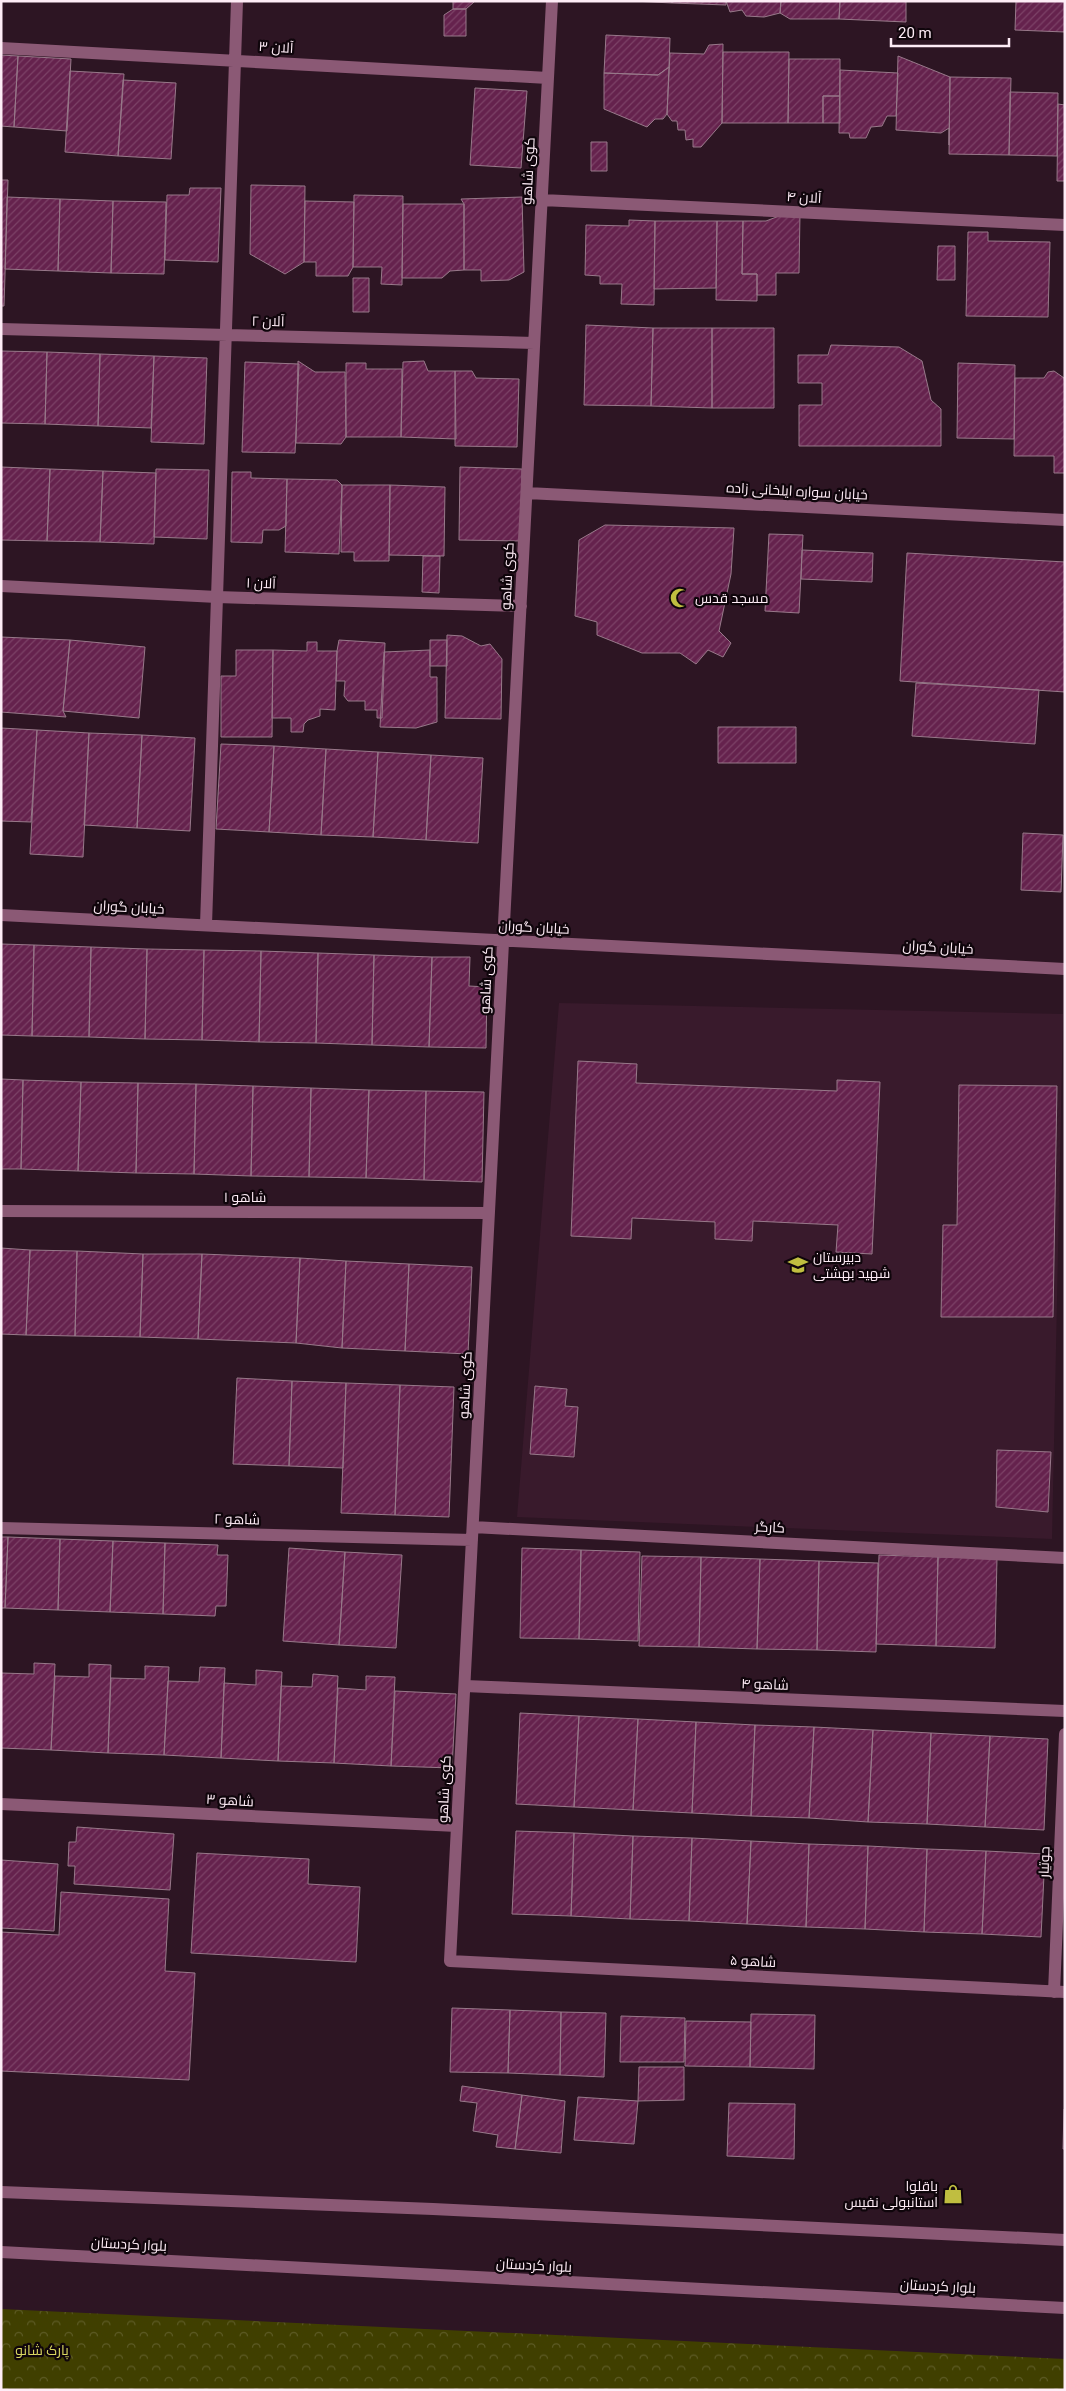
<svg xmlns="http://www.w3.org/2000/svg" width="1066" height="2391" font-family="Roboto,Cairo,sans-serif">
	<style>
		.built { fill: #391a2c }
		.park { fill: url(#park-crowns) }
		.building { fill: url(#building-hatch); stroke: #98798a }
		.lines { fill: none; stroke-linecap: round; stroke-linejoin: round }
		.minor { stroke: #8b5975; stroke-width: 12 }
		.labels { text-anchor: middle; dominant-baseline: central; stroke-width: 4.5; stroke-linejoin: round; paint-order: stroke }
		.street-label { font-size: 14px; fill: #feecf6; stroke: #0f050b }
		.poi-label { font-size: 14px; fill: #feecf6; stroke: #0f050b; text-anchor: start }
		.park-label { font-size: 14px; fill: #dad861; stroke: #0f050b }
	</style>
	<defs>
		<pattern id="park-crowns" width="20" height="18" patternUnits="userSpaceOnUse" patternTransform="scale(1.25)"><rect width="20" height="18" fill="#403f00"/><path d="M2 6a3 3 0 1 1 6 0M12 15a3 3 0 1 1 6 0" fill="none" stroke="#5d5b26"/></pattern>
		<pattern id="building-hatch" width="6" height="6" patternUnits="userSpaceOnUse" patternTransform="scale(1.25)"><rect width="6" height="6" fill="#65224d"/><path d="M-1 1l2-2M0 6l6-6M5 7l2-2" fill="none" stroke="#7c4267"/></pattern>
	</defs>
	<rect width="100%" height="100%" fill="#2d1523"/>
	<path class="built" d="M559,1003L1063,1014L1052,1539L517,1517Z"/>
	<path class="park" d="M1,2309L1065,2359V2390H1Z"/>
	<path class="building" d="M453,1H474V2L466,9H453Z
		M633,1H672V3Z
		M672,1H726V5L672,3Z
		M726,1H781L780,13L764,17L746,16L742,10L730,12Z
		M781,1H840L839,19H790L780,13Z
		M840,1H906V22L839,19Z
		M1016,1H1065V32L1015,30Z
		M453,9H466V36H444V15Z
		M606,35L670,38L669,67L658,75L604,73Z
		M723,44L722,123L701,147H693V139L686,140L685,130H678L677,121H672L667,114L670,53L704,54L709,45Z
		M723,52H789L788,123H722Z
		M1,55L18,56L14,127L1,126Z
		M18,56L71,59L67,131L14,127Z
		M898,56L950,77L949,145V128L941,133L896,130Z
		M789,59H840V96H823V123H788Z
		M669,67L667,114L663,119H655L647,127L604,109V73L658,75Z
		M840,70L898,73L896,116H887L882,126L871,127L866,138H850L849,133H839Z
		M70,71L124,74L118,156L65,152Z
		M950,77L1011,78L1009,155L949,154Z
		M123,80L176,83L171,159L118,156Z
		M475,88L527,91L521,168L470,165Z
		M1010,92L1058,93L1057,156L1009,155Z
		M823,96H840V123H823Z
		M1058,104L1065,105V181H1057Z
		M591,142H607V171H591Z
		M1,180H8L4,306H1Z
		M251,185L305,186L304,262L285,274L250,254Z
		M190,188H221L218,262L165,260L167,195H189Z
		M354,195L403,196L402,285L381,284L382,267H353Z
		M7,197L60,199L58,271L5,269Z
		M522,197L524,272L509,280L481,281V270H464V204L461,199Z
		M60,199L113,201L111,273L58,271Z
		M113,201L166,202L164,274L111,273Z
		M305,201L354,202L353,267L348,276H316V262H304Z
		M403,204H464V270L450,271L442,278H402Z
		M787,213H800L799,273H776V295H757V274H742L743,221H766Z
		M629,220L655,221L654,305L621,304L622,284H600V276L585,275L586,225L629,226Z
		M655,221H717L716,288L654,289Z
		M717,221H743L742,274H757V301L716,300Z
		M968,232H988V241L1050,242L1048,317L966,316Z
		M938,246H955V280H937Z
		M353,278H369V312H353Z
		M586,325L653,328L651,406L584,405Z
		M653,328H712V408L651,406Z
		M712,328H774V408H712Z
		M831,345L899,347L922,361L931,400L941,409V446H799V405H822V383H798V355H828Z
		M1,351L47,352L45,424L1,423Z
		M47,352L100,354L98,426L45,424Z
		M100,354L154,356L151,428L98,426Z
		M154,356L207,358L204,444L151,442Z
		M298,361L315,372H345L346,437L341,444L296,443Z
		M424,361L428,371H455L456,439L401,437L403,362Z
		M245,362L299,364L295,453L242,452Z
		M346,363H366V369H402L401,437H346Z
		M958,363L1015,365L1014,439L957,438Z
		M455,371H472L476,378L519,379L517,447L455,446Z
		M1054,371L1064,378L1065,385V473H1054V456H1014L1015,378H1044L1048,372Z
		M1,467L50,469L47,541L1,540Z
		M460,467L522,469L521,541L459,540Z
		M50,469L103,471L100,542L47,541Z
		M156,469L209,470L207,539L154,537Z
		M103,471L156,473L154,544L100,542Z
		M232,472H251V478L287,479L286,526L279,530H263L262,543L231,542Z
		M287,479L337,480L342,485L339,554L285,552Z
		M342,485H390L389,561H354V552H341Z
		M390,485L445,487L444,556L389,555Z
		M605,525L734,528L731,574L719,631L731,643L723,657L708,650L696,664L680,653H642L597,635V622L575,616L579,540Z
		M769,534L803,535L799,613L765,611Z
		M802,550L873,553L872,582L801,579Z
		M907,553L1065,562V692L900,681Z
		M423,556H440L439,593L422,592Z
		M447,635L462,636L481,646L490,644L502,659L501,719L445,718Z
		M1,637L70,640L63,711L66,717L1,712Z
		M70,640L145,647L139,718L63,711Z
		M339,640L385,643L382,718H377V710H365V701H348L344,696L345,681H336L337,651Z
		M430,640H447V666H430Z
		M307,642H317V651H337L335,710L320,709V716L308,720L304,724L303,732H291V718H272L273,650L307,651Z
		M236,650H273L272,737H221V676H236Z
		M430,650V677H437V722L416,728L380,727L384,652Z
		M916,683L1039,690L1035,744L912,736Z
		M718,727H796V763H718Z
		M1,728L37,730L31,822L1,821Z
		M37,730L89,733L83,857L30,854Z
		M89,733L142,735L137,828L84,825Z
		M142,735L195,738L190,831L137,828Z
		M221,744L274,746L269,832L216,829Z
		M274,746L326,749L321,835L269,832Z
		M326,749L378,752L373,837L321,835Z
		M378,752L431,755L426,840L373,837Z
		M431,755L483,758L478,843L426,840Z
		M1023,833L1063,835L1061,892L1021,890Z
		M1,944L34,945L32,1036L1,1035Z
		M34,945L91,947L89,1037L32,1036Z
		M91,947L147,949L145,1039L89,1037Z
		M147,949L204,950L202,1040L145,1039Z
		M204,950L261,951L259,1042L202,1040Z
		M261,951L318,953L316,1043L259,1042Z
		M318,953L374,955L372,1045L316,1043Z
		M374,955L432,957L429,1047L372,1045Z
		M432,957H470L469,986L487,987L486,1048L429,1047Z
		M578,1061L637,1064L636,1083L837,1091V1080L880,1082L872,1254L836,1252L838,1225L753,1221L752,1241L715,1239V1222L632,1218L631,1239L571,1236Z
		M1,1079L23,1080L21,1169H1Z
		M23,1080L81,1082L78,1171L21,1169Z
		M81,1082L138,1083L136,1173L78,1171Z
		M138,1083L196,1084L194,1174L136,1173Z
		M196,1084L253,1086L251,1176L194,1174Z
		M959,1085L1057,1086L1053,1317H941L943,1225H957Z
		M253,1086L311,1088L309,1177L251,1176Z
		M311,1088L369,1090L366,1178L309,1177Z
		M369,1090L426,1091L424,1180L366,1178Z
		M426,1091L484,1092L482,1182L424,1180Z
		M1,1248L30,1250L26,1335L1,1334Z
		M30,1250L77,1251L75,1336L26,1335Z
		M77,1251L143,1254L140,1337L75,1336Z
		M143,1254H202L198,1339L140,1337Z
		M202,1254L300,1258L296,1343L198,1339Z
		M300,1258L346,1261L342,1348L296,1343Z
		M346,1261L409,1264L405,1351L342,1348Z
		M409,1264L472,1267L468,1354L405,1351Z
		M237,1378L292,1381L289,1466L233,1464Z
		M292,1381L346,1383L343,1468L289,1466Z
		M346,1383L400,1385L395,1515L341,1513Z
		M400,1385L454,1387L449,1517L395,1515Z
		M535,1386L567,1389L565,1406L578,1407L574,1457L530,1454Z
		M997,1450L1051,1452L1048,1512L996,1507Z
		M1,1537H8L5,1608H1Z
		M8,1537L60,1539L58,1610L5,1608Z
		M60,1539L113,1541L110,1612L58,1610Z
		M113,1541L165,1543L163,1614L110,1612Z
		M165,1543L218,1545L217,1555H228L226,1606H216L215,1616L163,1614Z
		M289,1548L345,1552L339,1645L283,1641Z
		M522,1548L581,1550L579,1639L520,1638Z
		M581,1550L640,1552L638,1641L579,1639Z
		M345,1552L402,1555L396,1648L339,1645Z
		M879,1555L938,1557L936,1646L876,1644Z
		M642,1556L701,1557L699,1647L639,1646Z
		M701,1557L760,1559L757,1649L699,1647Z
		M938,1557L997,1558L995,1648L936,1646Z
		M760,1559L819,1561L817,1650L757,1649Z
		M819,1561L878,1563L876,1652L817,1650Z
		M34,1663L55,1664L51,1750L1,1748V1673L34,1674Z
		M89,1664L111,1665L108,1753L51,1750L55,1676L89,1677Z
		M145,1666L169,1667L164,1755L108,1753L111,1678L145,1679Z
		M200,1667L225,1668L221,1758L164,1755L168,1681L199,1682Z
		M256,1670L282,1672L278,1761L221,1758L224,1683L256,1685Z
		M313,1674L338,1676L334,1763L278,1761L281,1686L312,1687Z
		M366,1676L395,1677L391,1766L334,1763L338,1688L366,1690Z
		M395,1691L456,1694L452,1768L391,1766Z
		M520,1713L579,1716L574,1807L516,1804Z
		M579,1716L638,1719L633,1810L574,1807Z
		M638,1719L696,1722L692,1813L633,1810Z
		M696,1722L755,1725L751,1816L692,1813Z
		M755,1725L814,1727L809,1818L751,1816Z
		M814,1727L873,1730L868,1822L809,1818Z
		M873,1730L931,1733L927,1824L868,1822Z
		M931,1733L990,1736L985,1827L927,1824Z
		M990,1736L1048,1739L1044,1830L985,1827Z
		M77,1827L174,1834L170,1890L74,1884L75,1866H68L69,1842H76Z
		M516,1831L574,1833L571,1916L512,1914Z
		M574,1833L633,1836L630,1919L571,1916Z
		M633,1836L692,1838L689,1921L630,1919Z
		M692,1838L751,1841L747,1924L689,1921Z
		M751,1841L809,1844L806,1927L747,1924Z
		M809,1844L868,1846L865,1929L806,1927Z
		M868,1846L927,1849L924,1932L865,1929Z
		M927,1849L986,1851L982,1934L924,1932Z
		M986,1851L1045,1854L1041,1937L982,1934Z
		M197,1853L309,1859L308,1884L360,1887L356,1962L191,1953Z
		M1,1860L58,1864L54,1931L1,1928Z
		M61,1892L169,1899L165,1971L195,1973L189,2080L1,2071V1932L59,1935Z
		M452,2008L510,2010L508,2073L450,2072Z
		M510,2010L561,2012L560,2075L508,2073Z
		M561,2012L606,2013L604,2077L560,2075Z
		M751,2014L815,2015L814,2069L750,2067Z
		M621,2016L685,2018L684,2062H620Z
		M686,2021L751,2022L750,2067L685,2066Z
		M639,2067H684V2100L638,2101Z
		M462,2086L522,2095L515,2149L496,2147L498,2135L473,2131L477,2103L460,2101Z
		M522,2095L565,2101L561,2153L515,2149Z
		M578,2097L638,2101L634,2144L574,2140Z
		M729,2103L795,2104L794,2159L727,2156Z
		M1064,2109H1065V2149H1063Z"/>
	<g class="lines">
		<path class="minor" d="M552,1L450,1961L1065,1992
			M1,48L548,78
			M542,200L1065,225
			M1,329L534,343
			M527,493L1065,520
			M1,586L217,597L521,606
			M1,915L1065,969
			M206,925L237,1
			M1,1211L489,1213
			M473,1527L1065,1558
			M1,1528L472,1540
			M465,1686L1065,1711
			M1,1804L457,1826
			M1054,1992L1065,1734
			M1,2192L433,2209L1065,2240
			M1,2252L1065,2308"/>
	</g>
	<defs>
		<symbol id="mosque-bare" viewBox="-9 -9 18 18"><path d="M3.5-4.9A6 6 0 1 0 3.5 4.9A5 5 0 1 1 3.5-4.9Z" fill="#c0be40" stroke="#0f050b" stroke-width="2.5" paint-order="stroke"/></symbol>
		<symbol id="school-bare" viewBox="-9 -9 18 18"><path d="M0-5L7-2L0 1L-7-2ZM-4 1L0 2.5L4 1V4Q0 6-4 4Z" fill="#c0be40" stroke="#0f050b" stroke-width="2.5" paint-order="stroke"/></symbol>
		<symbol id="shop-bare" viewBox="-9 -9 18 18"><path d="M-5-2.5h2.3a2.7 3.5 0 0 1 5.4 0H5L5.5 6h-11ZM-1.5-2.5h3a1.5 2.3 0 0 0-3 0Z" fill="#c0be40" stroke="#0f050b" stroke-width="2.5" paint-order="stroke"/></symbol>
	</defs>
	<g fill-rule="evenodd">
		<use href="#mosque-bare" x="666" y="584" width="28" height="28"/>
		<use href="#school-bare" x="784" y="1251" width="28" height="28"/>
		<use href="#shop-bare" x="939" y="2180" width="28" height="28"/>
	</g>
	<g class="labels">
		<g class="street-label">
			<text transform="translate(276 47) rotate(3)">آلان ۳</text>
			<text transform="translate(528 171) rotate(-87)">کوی شاهو</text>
			<text transform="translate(804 197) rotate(3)">آلان ۴</text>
			<text transform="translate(268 321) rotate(1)">آلان ۲</text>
			<text transform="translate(797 491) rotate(3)">خیابان سواره ایلخانی زاده</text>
			<text transform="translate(507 576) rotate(-87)">کوی شاهو</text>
			<text transform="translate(261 583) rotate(2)">آلان ۱</text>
			<text transform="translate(129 907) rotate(3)">خیابان گوران</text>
			<text transform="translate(534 927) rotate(3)">خیابان گوران</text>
			<text transform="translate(938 947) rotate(3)">خیابان گوران</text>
			<text transform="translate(486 980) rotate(-87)">کوی شاهو</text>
			<text x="245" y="1197">شاهو ۱</text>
			<text transform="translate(465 1385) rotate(-87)">کوی شاهو</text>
			<text transform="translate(237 1519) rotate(1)">شاهو ۲</text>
			<text transform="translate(770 1527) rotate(3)">کارگر</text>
			<text transform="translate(765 1684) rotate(2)">شاهو ۴</text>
			<text transform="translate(444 1789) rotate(-87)">کوی شاهو</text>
			<text transform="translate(230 1800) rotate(3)">شاهو ۳</text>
			<text transform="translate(1044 1862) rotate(-88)">جوتیار</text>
			<text transform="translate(753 1961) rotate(3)">شاهو ۵</text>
			<text transform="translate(129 2244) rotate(3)">بلوار کردستان</text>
			<text transform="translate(534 2265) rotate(3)">بلوار کردستان</text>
			<text transform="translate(938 2286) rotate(3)">بلوار کردستان</text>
		</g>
		<g class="poi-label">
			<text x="695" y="598">مسجد قدس</text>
			<text x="813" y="1257">دبیرستان<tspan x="813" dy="16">شهید بهشتی</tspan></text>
			<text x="938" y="2186" text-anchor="end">باقلوا<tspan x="938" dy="16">استانبولی نفیس</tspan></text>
		</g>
		<g class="park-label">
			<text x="42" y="2350">پارک شانو</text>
		</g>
	</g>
	<rect width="1066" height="2391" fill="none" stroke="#feecf6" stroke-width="5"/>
	<path d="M891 38v8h118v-8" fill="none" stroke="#feecf6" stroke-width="2.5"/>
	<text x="898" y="38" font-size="15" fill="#feecf6" stroke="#0f050b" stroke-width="4" paint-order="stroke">20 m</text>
</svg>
